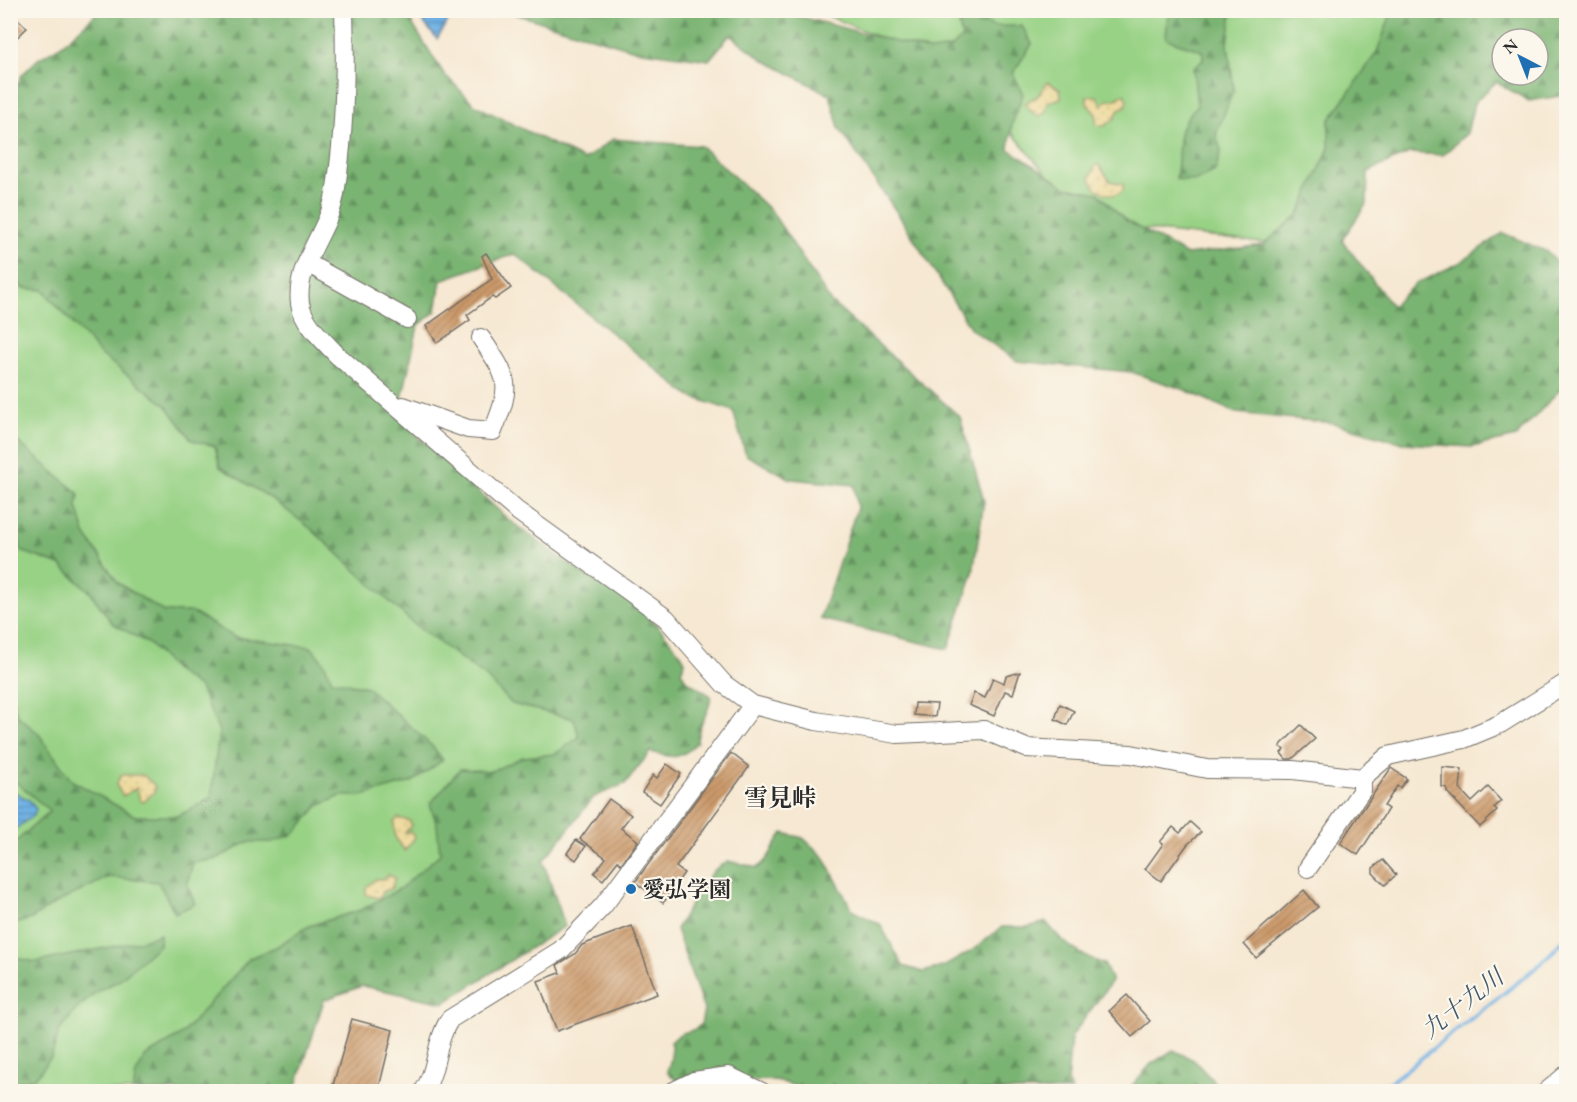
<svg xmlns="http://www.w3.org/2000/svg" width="1577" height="1102" font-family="'EB Garamond','Noto Serif JP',serif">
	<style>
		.grass { fill: #98d285; stroke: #627e58; stroke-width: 1.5 }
		.forest { fill: url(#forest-firs); stroke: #52704e; stroke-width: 1.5; fill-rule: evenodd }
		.sand { fill: url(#sand-dots); stroke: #8c8264; stroke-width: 1.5 }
		.water { fill: url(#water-rules); stroke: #4d6e88; stroke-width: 1.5 }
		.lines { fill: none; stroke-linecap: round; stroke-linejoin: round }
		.stream { stroke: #6fb1e4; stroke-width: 4 }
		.building { fill: url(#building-hatch) }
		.minor-casing { stroke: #726d65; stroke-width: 20 }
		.minor { stroke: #fff; stroke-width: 18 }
		.poi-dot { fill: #1f6fb2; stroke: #fbf7ec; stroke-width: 2 }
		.labels { text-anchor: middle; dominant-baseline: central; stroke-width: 4.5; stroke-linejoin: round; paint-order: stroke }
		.poi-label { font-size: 22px; font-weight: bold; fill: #2b2b2b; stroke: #fbf7ec; text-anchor: start }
		.neighbourhood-label { font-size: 24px; font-weight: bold; fill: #2b2b2b; stroke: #fbf7ec }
		.water-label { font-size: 24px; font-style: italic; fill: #435a6c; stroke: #fbf7ec }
	</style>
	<defs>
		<pattern id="forest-firs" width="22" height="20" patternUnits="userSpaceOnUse" patternTransform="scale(1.5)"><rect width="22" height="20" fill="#7ab472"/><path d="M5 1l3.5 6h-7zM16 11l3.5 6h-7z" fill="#64935e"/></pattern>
		<pattern id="sand-dots" width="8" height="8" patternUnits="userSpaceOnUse" patternTransform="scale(1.5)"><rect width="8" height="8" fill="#eeda9e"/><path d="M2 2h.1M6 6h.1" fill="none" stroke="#cb8" stroke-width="1.8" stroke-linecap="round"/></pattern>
		<pattern id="water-rules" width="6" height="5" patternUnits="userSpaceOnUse" patternTransform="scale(1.5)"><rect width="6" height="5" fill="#6fb1e4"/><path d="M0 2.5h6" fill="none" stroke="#5b90b9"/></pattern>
		<pattern id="building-hatch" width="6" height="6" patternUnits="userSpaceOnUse" patternTransform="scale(1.5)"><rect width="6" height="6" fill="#cc9a6b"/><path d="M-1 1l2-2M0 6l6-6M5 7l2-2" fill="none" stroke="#a67e58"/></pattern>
	</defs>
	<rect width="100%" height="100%" fill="#fbf7ec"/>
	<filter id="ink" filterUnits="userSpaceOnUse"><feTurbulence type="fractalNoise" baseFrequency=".0167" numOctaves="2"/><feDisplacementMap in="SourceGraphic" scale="12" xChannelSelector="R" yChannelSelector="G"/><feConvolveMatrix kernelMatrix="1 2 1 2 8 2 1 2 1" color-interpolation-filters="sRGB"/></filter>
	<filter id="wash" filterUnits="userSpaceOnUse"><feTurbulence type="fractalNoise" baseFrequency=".008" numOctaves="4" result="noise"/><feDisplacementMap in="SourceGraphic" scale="24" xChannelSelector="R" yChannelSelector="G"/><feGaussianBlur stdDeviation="1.35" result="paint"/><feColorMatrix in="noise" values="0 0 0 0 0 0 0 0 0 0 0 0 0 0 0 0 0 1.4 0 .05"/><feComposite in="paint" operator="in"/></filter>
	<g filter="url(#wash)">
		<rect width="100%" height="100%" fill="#f6e8d2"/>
		<path class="grass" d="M1566,10V18L1538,39H1502L1273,244L1087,223L961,71L816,11Z
			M10,169L622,714L149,1091H11Z"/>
		<path class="forest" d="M94,11H404L444,74L475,105L584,160L613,139L701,146L772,212L831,302L960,417L984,501L973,573L948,649L820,619L857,508L854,485L791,479L746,455L733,411L689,396L515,254L441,280L436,311L418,326L398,417L509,520L583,574L628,599L657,625L682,655L685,662L681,671L686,680L711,696C710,714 697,724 697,742C680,761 673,758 650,752L625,784L594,797L543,861L565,926L444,1003L362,986L324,1000L295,1091H133L136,1074L145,1057L182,1034L250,958L276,947L309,926L361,910L401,888L440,854L437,825L430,804L460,769L492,771L523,757L555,754L579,737L574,719L512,704L486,677L416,626L310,528L272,499L220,467L215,446L192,440L166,405L100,354L43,290L22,288L13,273L14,257L11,253L10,99L22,75L38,59L62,45L96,14Z
			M505,11H779L931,51L950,48L962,38L959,24L978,17L992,26H1022L1032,44L1013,73L1023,94L1012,124L1009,149L1066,187L1098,193L1125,220L1187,255L1263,245L1299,214L1329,148V121L1377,52L1392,11H1566V95L1529,101L1496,82L1474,103L1467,133L1443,155L1409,153L1368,172L1367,203L1342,240L1392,306L1415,284L1461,262L1503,233L1548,252L1566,273V383L1516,437L1472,447L1403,443L1333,423L1236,413L1185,390L1131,372L1017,361L971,329L900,217L839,128L830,95L764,60L730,35L709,60L635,50ZM1502,39H1538V75H1502Z
			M1168,11H1232L1228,45L1234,89L1216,134L1221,151L1215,171L1196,181L1176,179C1182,147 1171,131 1197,106L1193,67L1203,60V52C1191,45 1178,45 1166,38Z
			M10,435L79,494L77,506L85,534L118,583L164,612H192L234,637L311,647L324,663L332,680L367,687L433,747L443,760L412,782L362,796H341L318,806L294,834L272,842H248L216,859L193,863L187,884L195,904L175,913L158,882L109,877L54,904L31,919L11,925V846L50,811L11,778V693L17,715L38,733L71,780L135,816H178L211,798L219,731L200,688L177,672L149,644L112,623L90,592L60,565L21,551L11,503Z
			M783,833L803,838L824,857L853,911L880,924L903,966L923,972L945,966L973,950L1002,927H1028L1046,922C1065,945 1076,953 1104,964L1112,981L1071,1037L1067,1082L1072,1091H810L807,1086L791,1085L776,1080L679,1083L667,1071L671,1059V1042L680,1034L696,1029L701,1024L704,1010L676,929C687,913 710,864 728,862C736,861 749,866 757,868C770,860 773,846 783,833Z
			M160,934L159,945L118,981L99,990L76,1010L59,1031L52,1056L36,1077L11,1084V957L36,962L140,941Z
			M1173,1050L1194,1060L1219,1087L1213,1091H1127L1151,1064Z"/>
		<path class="sand" d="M1047,82L1060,89L1061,98L1048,102L1045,113L1037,116L1028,108L1026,102L1038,96Z
			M1124,94L1127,100L1126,106L1119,109L1115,118L1105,126L1096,125V114L1087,104V96H1097L1102,105L1108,99L1114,100Z
			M1096,165H1099L1110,181L1123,184V191C1113,199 1092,192 1090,177Z
			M121,775H143L155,786V791L144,802L140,801L137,788L123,796L116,785Z
			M398,818L410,821L411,826L405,833L411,832L415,837L405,851L395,837L394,822Z
			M388,875L395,878L391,889L384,891L379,898L366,895V887L376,879H384Z"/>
		<path class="water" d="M414,11H454L437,39Z
			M11,790L29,800L36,809L34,815L11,832Z"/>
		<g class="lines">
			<path class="stream" d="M1376,1092C1409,1070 1437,1044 1468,1021C1502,994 1538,970 1566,937"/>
		</g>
		<g id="blocks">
			<path class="building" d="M10,11L27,28L10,44Z
				M486,253L511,288L495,299L492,297L467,315L470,320L437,343L426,326L492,279L482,256Z
				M1020,672L1013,694L1005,691L994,716L969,705L974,693L985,698L993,678L1004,683L1006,676Z
				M915,703L937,704L935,717L914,715Z
				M1060,704L1074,711L1067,725L1055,719Z
				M1301,725L1315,739L1292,759H1286L1281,753L1284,750L1280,746Z
				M731,753L749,767L676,867L684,873L663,903L635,882Z
				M667,764L681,774L660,804L642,792L653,775L657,778Z
				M1442,767L1462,769L1460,789L1472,802L1488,787L1501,801L1494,808L1497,811L1480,827L1447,792V788L1442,787Z
				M1391,768L1407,779L1400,788L1397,786L1384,806L1388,809L1358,855L1340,843Z
				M609,799L631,815L621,828L638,841L621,864L618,861L603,880L594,873L606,858L580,839Z
				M1190,822L1201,832L1187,845L1161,881L1145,869L1163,844L1160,842L1173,827L1180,833Z
				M576,840L586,846L576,860L567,853Z
				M1383,860L1396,875L1385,885L1373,873V868Z
				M1304,890L1318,907L1256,958L1244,944Z
				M632,926L657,994L557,1031L538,981L560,973L557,965L575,954L582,945Z
				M1127,995L1150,1021L1132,1037L1109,1011Z
				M352,1019L393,1030L378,1092H354L333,1085Z"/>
		</g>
	</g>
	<g filter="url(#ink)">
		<use href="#blocks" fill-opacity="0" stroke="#726d65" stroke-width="1.5"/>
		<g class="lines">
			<defs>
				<path id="minor" d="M344,10C346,71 345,134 335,194C329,231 295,264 300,303C303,323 324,341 337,355L516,510L666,618L724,684L753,705L816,721L897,734L984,730L1026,748L1131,754L1207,769L1293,770L1362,778L1388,756L1464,739L1500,724L1566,683
					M307,263L407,319
					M403,406L468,429L493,431C512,384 510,380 481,338
					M1308,868L1362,790V778
					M423,1092C438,1070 435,1041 450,1019L561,950L603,906L753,705
					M672,1092L694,1081L729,1076L762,1092
					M1546,1092L1566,1075"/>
			</defs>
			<use href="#minor" class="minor-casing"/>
			<use href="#minor" class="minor"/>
		</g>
	</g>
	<circle class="poi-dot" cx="631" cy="889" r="6"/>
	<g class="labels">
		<g class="poi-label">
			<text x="643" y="889">愛弘学園</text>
		</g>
		<g class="neighbourhood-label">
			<text x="780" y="797">雪見峠</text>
		</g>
		<g class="water-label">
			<text transform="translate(1462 1003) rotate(-38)">九十九川</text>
		</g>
	</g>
	<rect width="1577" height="1102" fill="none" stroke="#fbf7ec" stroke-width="36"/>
	<g transform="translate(1520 57) rotate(318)"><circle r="28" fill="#fbf7ec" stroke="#a8a59f" stroke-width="1.5"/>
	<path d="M0-4.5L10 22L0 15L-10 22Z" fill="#1f6fb2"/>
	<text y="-9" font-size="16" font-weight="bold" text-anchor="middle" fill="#2b2b2b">N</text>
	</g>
</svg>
